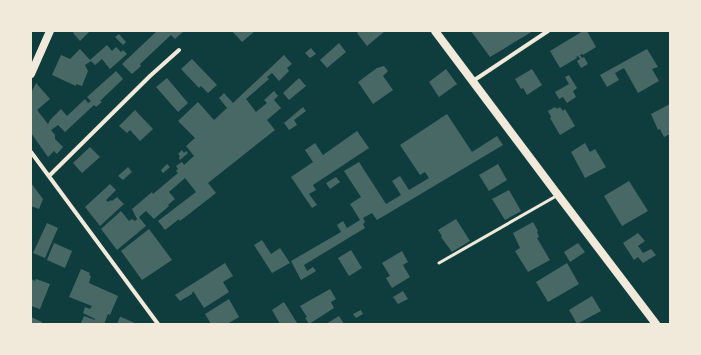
<svg xmlns="http://www.w3.org/2000/svg" width="701" height="355" font-family="Rubik,sans-serif">
	<style>
		.building { fill: #486865 }
		.lines { fill: none; stroke-linecap: round; stroke-linejoin: round }
		.service { stroke: #f1e9da; stroke-width: 3 }
		.minor { stroke: #f1e9da; stroke-width: 4 }
		.secondary { stroke: #f1e9da; stroke-width: 8 }
	</style>
	<rect width="100%" height="100%" fill="#0f3d3e"/>
	<path class="building" d="M75,31H90L80,41L73,33Z
		M157,31H184L175,39L171,35L140,64L141,66L132,74L122,64Z
		M232,31H255L242,42Z
		M359,31H385L367,46L357,33Z
		M471,31H533L490,57Z
		M583,31H587L596,47L583,55L582,54L580,55L582,58L584,57L588,64L581,68L577,61L580,59L578,56L576,57L577,58L560,68L550,51Z
		M119,34L126,42L123,45L115,37Z
		M339,43L346,52L327,68L320,60Z
		M107,45L112,51L116,47L121,52L123,50L127,54L110,69L102,59L95,65L91,61L85,65L88,71L82,86L76,84V86L52,75L61,55L70,59L80,49L90,60Z
		M311,48L316,54L310,58L305,53Z
		M647,49L658,67L652,69L659,81L638,93L624,68L615,73L619,80L607,87L600,75Z
		M284,55L292,64L287,68L289,71L279,81L272,73L267,77L269,79L246,99L256,112L267,103L264,100L274,91L278,96L274,100L281,108L267,120L275,130L208,183L216,193L180,221L179,219L165,230L158,221L196,192L185,178L169,192L175,199L168,205L169,206L154,219L146,211L139,217L146,226L117,250L101,229L121,211L129,221L132,219L135,221L137,219L132,209L152,192L153,194L178,173L176,171L178,169L176,166L182,162L184,165L194,156L186,146L195,138L178,121L198,102L214,120L227,108L219,98L224,93L233,103Z
		M192,59L217,85L208,93L201,86L199,88L181,69Z
		M384,66L388,71L383,76L393,90L373,104L358,82L377,68Z
		M446,69L457,84L439,97L429,82Z
		M532,69L542,85L527,95L523,88L521,89L515,79Z
		M116,71L123,79L100,101L102,102L96,107L94,105L65,132L58,125L51,130L55,135V139L63,147L57,154L54,151L48,157L31,133V93L36,83L50,99L37,110L48,124L50,120L61,109L67,116L85,99L88,103L91,101L87,97Z
		M569,75L577,88L573,91L576,97L567,103L563,97L559,99L555,92L569,84L565,77Z
		M167,78L188,103L178,112L156,87Z
		M299,78L306,86L289,100L283,93Z
		M670,104V134L664,137L660,129L658,130L651,114Z
		M303,107L306,111L294,120L297,125L289,130L284,123Z
		M555,107L557,109L560,107L563,111L565,109L575,126L560,135L550,118L551,117L548,111Z
		M135,110L153,129L140,141L130,130L127,133L119,126Z
		M447,114L472,152L497,136L503,145L377,220L372,213L363,218L365,222L363,224L365,228L304,265L307,271L313,267L316,271L301,280L291,261L341,232L337,225L343,221L347,228L360,220L350,204L361,197L344,171L359,162L386,204L401,195L392,181L400,176L409,190L429,178L425,172L420,175L400,145Z
		M357,131L369,148L313,185L316,190L309,194L317,205L312,208L291,177L313,162L305,150L315,143L323,155Z
		M585,143L590,152L595,149L606,167L585,178L571,152Z
		M90,147L100,157L82,173L73,163Z
		M182,150L184,153L186,151L188,153L180,160L179,158L180,156L178,154Z
		M167,164L170,167L163,173L161,170Z
		M498,164L507,180L489,191L479,175Z
		M128,167L132,172L123,180L118,176Z
		M336,177L340,182L330,189L326,183Z
		M629,181L648,211L622,226L604,196Z
		M31,183L43,199L39,209L31,206Z
		M110,184L116,190L106,200L108,202L111,200L112,201L117,197L124,204L100,226L85,207Z
		M509,190L521,211L505,220L492,199Z
		M456,219L470,241L452,252L441,237L442,236L438,230Z
		M533,222L538,231L537,232L539,237L537,238L550,260L528,272L515,251L520,248L513,233Z
		M47,223L58,228L45,258L33,253Z
		M149,229L172,260L142,280L121,251Z
		M638,233L645,241L638,246L643,253L651,249L656,255L643,263L638,257L634,260L623,243Z
		M262,240L271,254L280,248L290,263L272,273L254,245Z
		M54,243L72,251L65,268L47,260Z
		M578,243L585,252L570,262L564,252Z
		M351,250L362,268L349,276L338,258Z
		M402,251L408,262L403,265L410,277L392,288L386,278L390,276L382,263Z
		M225,263L233,276L223,282L229,292L204,308L193,291L192,294L180,301L175,295Z
		M567,263L579,284L548,302L536,282Z
		M81,269L90,273L89,275L91,276L89,283L118,296L110,315L108,314L104,324H84L81,323L84,316L95,320V319L83,313L85,307L90,309L92,306L69,297Z
		M31,279L35,281L36,279L50,284L40,309L31,306Z
		M330,289L336,299L331,302L334,308L309,324L305,318L307,317L300,306Z
		M403,291L408,299L398,304L393,297Z
		M592,296L601,311L577,324L569,310Z
		M229,299L239,317L227,324H211L205,314Z
		M284,302L297,323L295,324H280L272,310Z
		M361,310L363,314L356,318L353,314Z
		M339,316L344,324H326Z
		M31,317L42,322L41,324H31Z
		M120,317H121L137,324H117Z"/>
	<g class="lines">
		<path class="service" d="M439,263L558,195"/>
		<path class="minor" d="M473,81L548,31
			M31,152L158,324
			M49,176L150,76L179,50"/>
		<path class="secondary" d="M435,31L558,195L656,324
			M31,74L50,31"/>
	</g>
	<rect width="701" height="355" fill="none" stroke="#f1e9da" stroke-width="64"/>
</svg>
